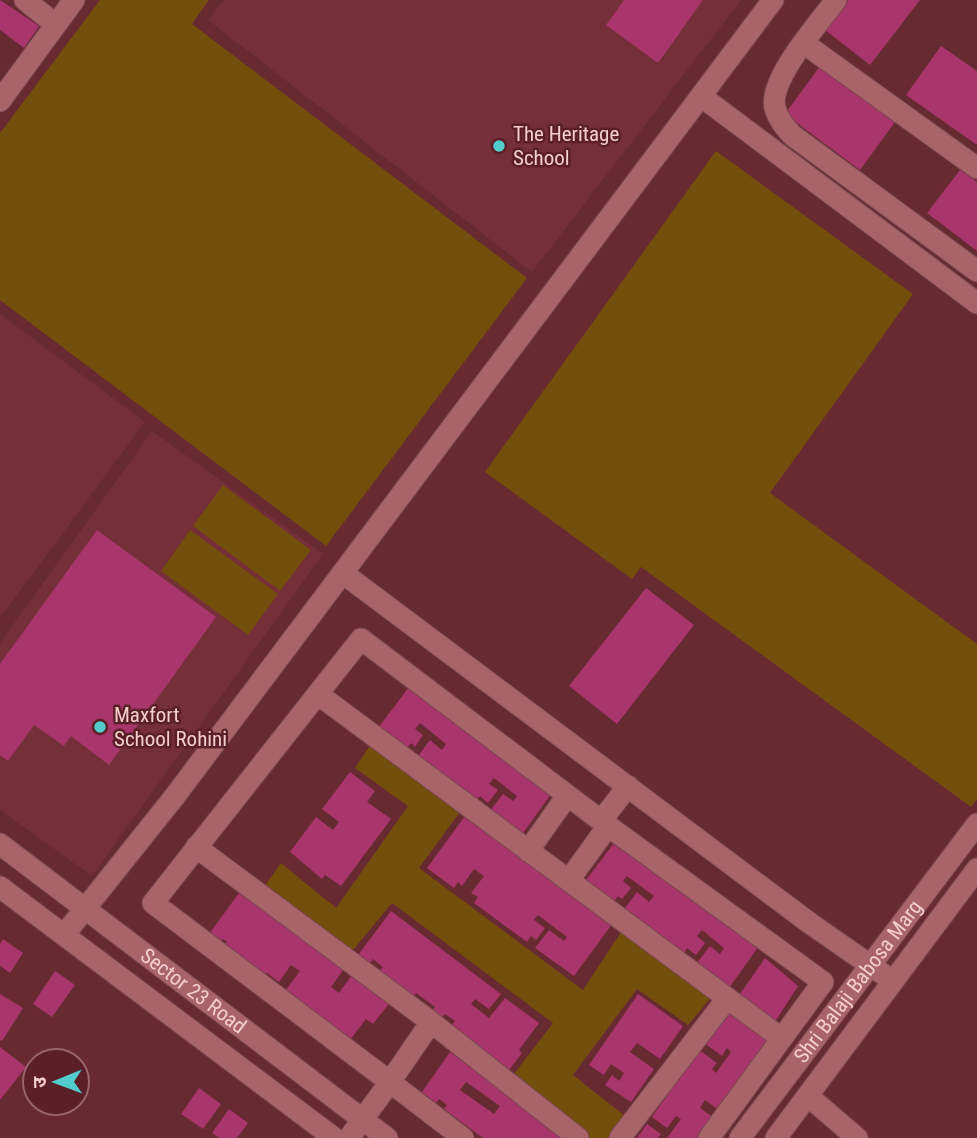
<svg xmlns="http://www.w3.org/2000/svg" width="977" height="1138" font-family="'Roboto Condensed','Noto Sans Devanagari',sans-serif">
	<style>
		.built { fill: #752f38 }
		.green { fill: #734e0c }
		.building { fill: #a8356c; fill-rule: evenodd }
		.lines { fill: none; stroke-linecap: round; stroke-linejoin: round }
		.street-casing { stroke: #7c4750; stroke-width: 23 }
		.secondary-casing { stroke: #7c4750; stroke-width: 23 }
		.street { stroke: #a86469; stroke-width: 21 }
		.secondary { stroke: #a86469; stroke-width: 21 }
		.poi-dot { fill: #52cdcc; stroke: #5b1f27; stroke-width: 2.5 }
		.labels { text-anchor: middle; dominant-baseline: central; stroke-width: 5; stroke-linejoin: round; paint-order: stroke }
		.poi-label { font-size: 21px; fill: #f4cdcf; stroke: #5b1f27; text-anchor: start }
		.street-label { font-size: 21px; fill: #f4cdcf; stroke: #5b1f27 }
	</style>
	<rect width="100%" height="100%" fill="#672a31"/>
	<path class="built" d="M224,0H741L532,272L208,20Z
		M0,314L145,422L0,618Z
		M152,431L323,554L92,876L0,810V643Z"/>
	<path class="green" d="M100,0H209L192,24L527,278L326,546L0,300V133Z
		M716,151L913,294L770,493L977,644V799L971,807L641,567L632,579L485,472Z
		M223,485L311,550L280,591L193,526Z
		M190,530L278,594L248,635L161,571Z
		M371,744L460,812L419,868L583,990L623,929L710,999L688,1025L637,989L573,1075L625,1116L610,1138H587L510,1079L553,1023L392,903L349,955L259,894L281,863L336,908L408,806L355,768Z"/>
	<path class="building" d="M0,0L39,26L24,48L0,30Z
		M624,0H703L658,63L606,25Z
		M848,0H920L870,65L825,30Z
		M941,46L977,71V145L906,95Z
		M820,66L895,122L860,170L785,114Z
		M960,170L977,182V251L927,213Z
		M97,530L216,617L109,765L71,736L64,746L34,725L8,761L0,755V664Z
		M646,588L694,625L617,724L569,686Z
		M409,687L551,794L521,836L490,811L503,794L513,801L517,796L494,778L489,784L498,790L488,803L480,796L476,801L418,756L430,740L442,750L446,744L420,723L415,729L423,735L415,747L411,743L406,750L378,728Z
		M350,772L375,791L367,802L391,819L341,886L325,875L322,879L290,852L316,817L333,830L339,822L322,809Z
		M465,816L612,924L574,976L535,948L549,930L564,941L567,937L538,915L534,920L545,928L536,940L531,936L527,942L474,903L478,897L471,893L484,876L474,869L462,886L458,882L454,888L427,868Z
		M617,839L759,946L729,988L697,963L710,946L720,954L724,948L702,930L697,936L705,943L696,955L687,948L684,953L625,908L637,892L649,902L654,896L627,876L623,881L631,888L622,899L618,896L614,902L586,880Z
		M242,889L346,966L331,987L339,993L354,972L392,1000L373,1024L366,1019L350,1040L282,995L300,971L291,965L279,982L267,973L264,976L223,946L227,942L223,939L217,947L206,938Z
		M391,911L501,994L489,1009L475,999L471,1004L489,1018L505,998L539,1023L519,1050L522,1053L509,1070L451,1026L455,1021L445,1014L441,1019L432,1011L435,1007L416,993L413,998L379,972L383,967L373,959L369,964L358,955Z
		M3,939L23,953L10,973L0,966V944Z
		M765,958L798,986L775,1022L738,997Z
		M55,971L75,985L52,1017L33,1004Z
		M0,994L23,1008L2,1041L0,1040Z
		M638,994L683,1026L660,1059L637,1043L630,1052L654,1069L631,1102L605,1085L612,1075L619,1081L624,1073L611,1064L604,1075L589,1065Z
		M728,1009L773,1041L723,1113L705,1100L700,1108L717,1120L705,1138H667L681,1119L676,1116L667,1128L652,1117L699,1050L717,1063L712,1069L716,1073L731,1052L727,1048L722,1056L704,1043Z
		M0,1047L26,1067L0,1100Z
		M450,1052L566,1138H483L444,1109L447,1105L439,1099L436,1103L422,1092ZM466,1082L500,1106L494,1114L460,1090Z
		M199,1088L221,1104L203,1129L181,1114Z
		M229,1109L248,1123L237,1138H219L212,1133Z
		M647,1124L661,1134L658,1138H637Z"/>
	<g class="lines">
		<defs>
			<path id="street" d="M25,0L55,24
				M836,0C819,23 768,80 775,108C778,119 785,127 792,135L977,271
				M805,44L977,168
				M702,97L977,303
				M0,101L74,0
				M344,574L811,924L893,981
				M319,695L781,1038
				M601,821L628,786
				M196,847L431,1022L578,1138
				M528,851L567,796
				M569,880L608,826
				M64,935L175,796L773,0
				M431,1022L390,1082L153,903L361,639L608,826L823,982L709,1138
				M808,1096L857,1138
				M349,1138L390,1082L463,1138
				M620,1138L726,1000"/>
			<g id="secondary">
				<path id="s1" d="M0,844L387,1138"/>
				<path d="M0,887L334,1138"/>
				<path id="s2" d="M740,1138L977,824"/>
				<path d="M776,1138L977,869"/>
			</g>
		</defs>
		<use href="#street" class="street-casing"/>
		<use href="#secondary" class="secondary-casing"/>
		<use href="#street" class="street"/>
		<use href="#secondary" class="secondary"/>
	</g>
	<g class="poi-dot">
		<circle cx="499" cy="146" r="7"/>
		<circle cx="100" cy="727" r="7"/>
	</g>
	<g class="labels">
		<g class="poi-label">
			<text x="513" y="134">The Heritage<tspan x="513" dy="24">School</tspan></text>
			<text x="114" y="715">Maxfort<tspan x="114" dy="24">School Rohini</tspan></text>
		</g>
		<g class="street-label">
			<text stroke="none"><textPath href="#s2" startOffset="196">Shri Balaji Babosa Marg</textPath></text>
			<text stroke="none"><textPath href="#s1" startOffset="243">Sector 23 Road</textPath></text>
		</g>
	</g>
	<g transform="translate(56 1082) rotate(269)"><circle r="33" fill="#5b1f27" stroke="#98656a" stroke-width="2"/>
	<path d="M0-5L12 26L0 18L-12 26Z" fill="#52cdcc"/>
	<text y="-10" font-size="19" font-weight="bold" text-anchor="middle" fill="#f4cdcf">उ</text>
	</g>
</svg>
